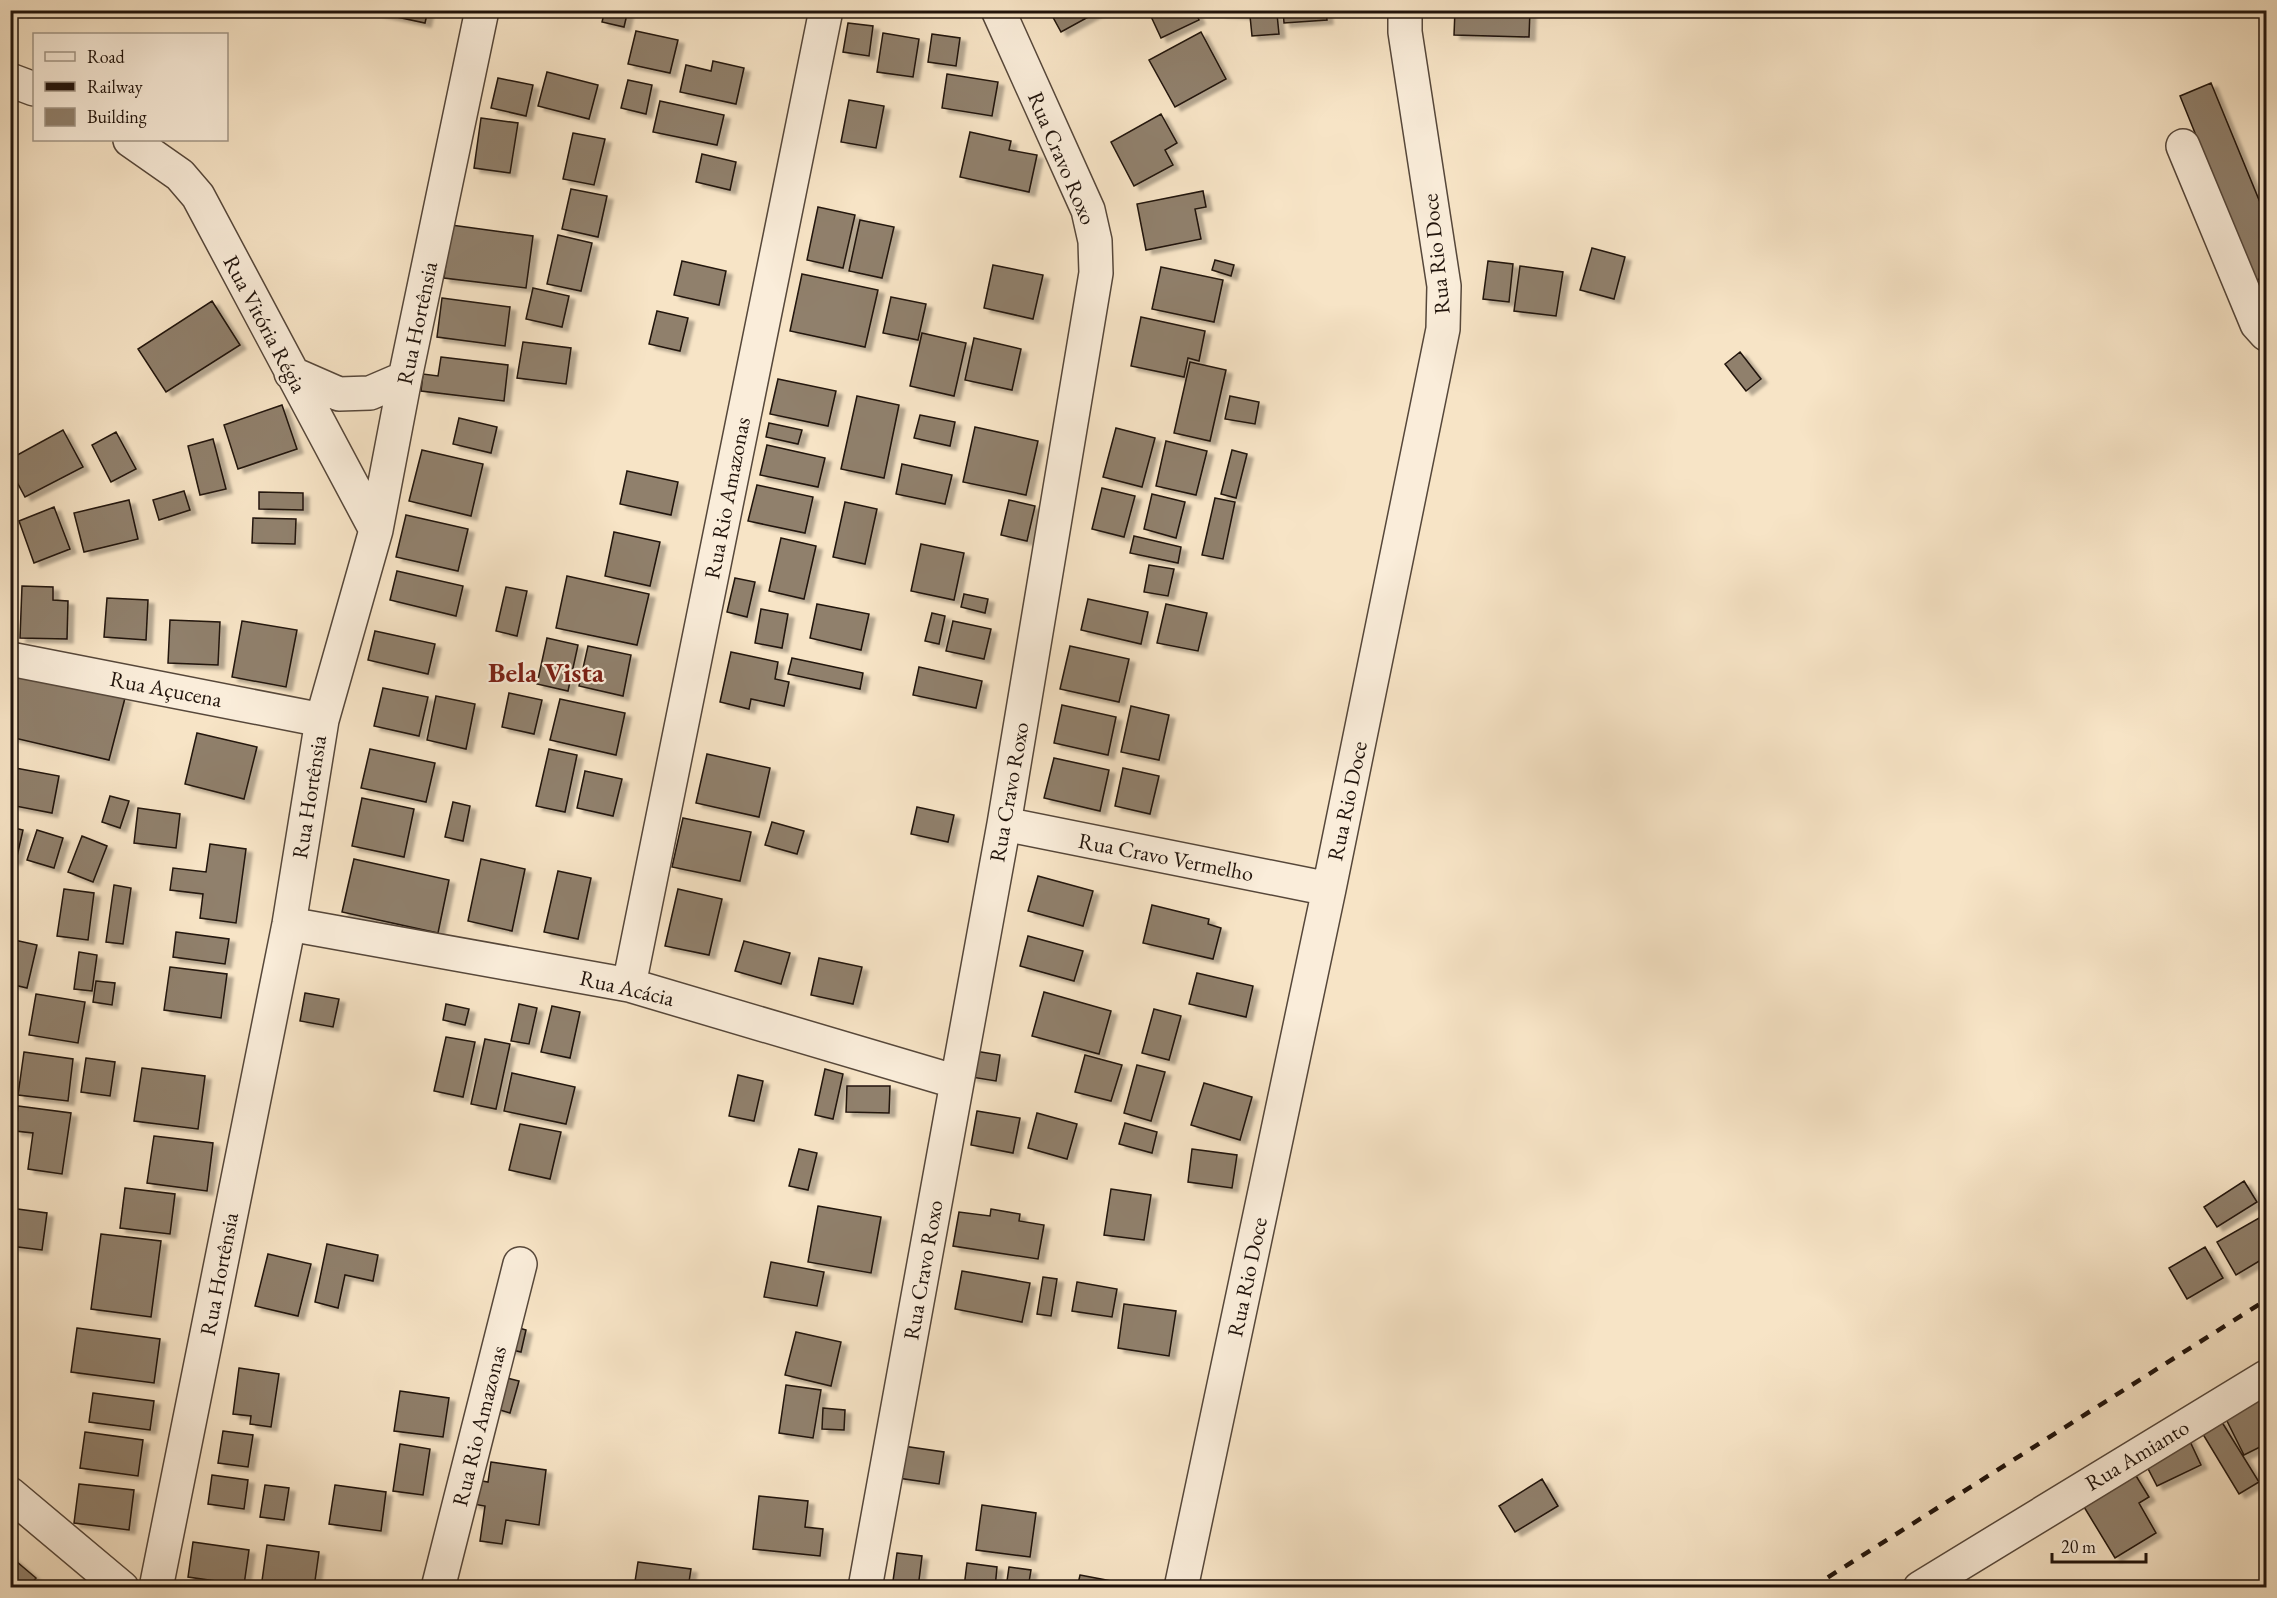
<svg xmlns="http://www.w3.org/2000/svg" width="2277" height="1598" font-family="'EB Garamond',serif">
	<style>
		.building { fill: #90806c; stroke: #20130b; stroke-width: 1.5; filter: url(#shadow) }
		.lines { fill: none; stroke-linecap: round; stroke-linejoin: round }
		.minor-casing { stroke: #56473a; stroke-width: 36 }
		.minor { stroke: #faedda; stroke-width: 33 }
		.rail { stroke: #20130b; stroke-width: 4.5; stroke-dasharray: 10 10; stroke-linecap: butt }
		.labels { text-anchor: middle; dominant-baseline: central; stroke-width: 4.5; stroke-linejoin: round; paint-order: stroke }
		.street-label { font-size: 22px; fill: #20130b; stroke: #faedda }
		.district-label { font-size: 28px; font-weight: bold; fill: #7a1f14; stroke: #faedda }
	</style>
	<defs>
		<filter id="shadow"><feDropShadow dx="6" dy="4" stdDeviation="1.5" flood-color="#0004"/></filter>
	</defs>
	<rect width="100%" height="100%" fill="#f7e4c6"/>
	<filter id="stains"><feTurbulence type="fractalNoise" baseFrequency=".00333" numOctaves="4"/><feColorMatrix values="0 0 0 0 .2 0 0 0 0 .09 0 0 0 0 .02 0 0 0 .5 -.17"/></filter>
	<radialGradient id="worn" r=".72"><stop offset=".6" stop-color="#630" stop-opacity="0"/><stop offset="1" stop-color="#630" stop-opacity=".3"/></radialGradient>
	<path class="building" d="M379,10H428L425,23L378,13Z
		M605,10H628L624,27L602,22Z
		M1049,10H1101L1061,32Z
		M1148,10H1194L1199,20L1161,38Z
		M1220,10H1248V15L1220,13Z
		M1283,10H1326L1327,20L1284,23Z
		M1455,10H1530L1529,37L1454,35Z
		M1277,14L1279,34L1252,36L1250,16Z
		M848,23L873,26L869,56L843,52Z
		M636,31L678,40L670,73L628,64Z
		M1201,32L1226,79L1175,107L1149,60Z
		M883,33L919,39L913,77L877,72Z
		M932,34L960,38L956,66L928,62Z
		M713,61L744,68L736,104L680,92L686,65L711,71Z
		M547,72L598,85L589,119L538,106Z
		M947,74L998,82L992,116L942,108Z
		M498,78L533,85L526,116L491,108Z
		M628,80L652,85L646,114L621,108Z
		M2211,83L2266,217V276L2255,281L2180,96Z
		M849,100L884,106L876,148L841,142Z
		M660,101L724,115L717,145L653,132Z
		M1161,114L1177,143L1165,150L1173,165L1134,186L1111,142Z
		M481,118L518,123L510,173L474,168Z
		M970,132L1011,141L1009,150L1037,155L1029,192L960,177Z
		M573,133L605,139L594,185L563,179Z
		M702,154L736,162L730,190L696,182Z
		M571,189L607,196L598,237L562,229Z
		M1203,191L1206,207L1195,209L1201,239L1146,250L1137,204Z
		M818,207L855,215L843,268L807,260Z
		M860,220L894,227L882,278L849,271Z
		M451,225L533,236L526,288L444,278Z
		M558,235L592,243L581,291L547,284Z
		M1592,248L1625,257L1614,299L1580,290Z
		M1215,260L1234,265L1231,276L1212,270Z
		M682,261L726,271L719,305L674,295Z
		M1488,261L1513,264L1509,302L1483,299Z
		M993,265L1043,275L1033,319L984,308Z
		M1520,266L1563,272L1556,316L1514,311Z
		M1161,267L1223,280L1214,322L1152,309Z
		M802,274L878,290L865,347L790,331Z
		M533,288L569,296L562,327L526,319Z
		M891,297L926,304L918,340L883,333Z
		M442,298L510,307L505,346L437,337Z
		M212,301L240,345L166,392L138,349Z
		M657,311L688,318L680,351L649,344Z
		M1141,317L1205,331L1199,361L1188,358L1184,377L1131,366Z
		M922,333L966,343L954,396L910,386Z
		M974,338L1021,349L1012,390L965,380Z
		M523,342L571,348L566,384L517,378Z
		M1740,352L1761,379L1746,391L1725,364Z
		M441,357L508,365L504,401L421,391L423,374L438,376Z
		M1190,362L1226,370L1210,441L1174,433Z
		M778,379L836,391L828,426L770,414Z
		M857,396L899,405L884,478L841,469Z
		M1230,396L1259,402L1255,424L1225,419Z
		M282,405L297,449L238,469L224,425Z
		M920,415L955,422L950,446L914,438Z
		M459,418L497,427L491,453L453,444Z
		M769,423L802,430L798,444L766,437Z
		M975,427L1038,441L1026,495L963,482Z
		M1116,428L1155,438L1142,487L1103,477Z
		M63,430L83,467L25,497L10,469V459Z
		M116,432L136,469L111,482L92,445Z
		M213,439L226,489L200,495L188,446Z
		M1166,441L1207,451L1196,495L1156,486Z
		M767,445L825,458L818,487L760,475Z
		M422,450L483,464L471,516L409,501Z
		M1232,450L1247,454L1236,498L1221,494Z
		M902,464L952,475L945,504L896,494Z
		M627,471L678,482L671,515L620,504Z
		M757,485L813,497L805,533L748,521Z
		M1102,488L1135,496L1124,537L1092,529Z
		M184,491L190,510L159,520L153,500Z
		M259,492L303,493V510L259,509Z
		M1152,494L1185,502L1176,538L1144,529Z
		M1215,498L1235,502L1223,559L1202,555Z
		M129,500L138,539L84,552L74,513Z
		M1009,500L1035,506L1027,541L1001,535Z
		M845,502L877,509L865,564L833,557Z
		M54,507L70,549L34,563L19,521Z
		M406,515L468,529L458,571L396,557Z
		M253,518L296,519L295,544L252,543Z
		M614,532L660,542L650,586L605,576Z
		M1134,536L1181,547L1178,563L1130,553Z
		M781,538L816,546L804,599L769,591Z
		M921,544L964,553L954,600L911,591Z
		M1149,565L1174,569L1168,596L1144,592Z
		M397,571L463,586L456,616L390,600Z
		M567,576L649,594L637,645L556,628Z
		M735,578L755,582L747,617L727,612Z
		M22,586L53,587V600L68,601L67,639L20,638Z
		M506,587L527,591L517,636L496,631Z
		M964,594L988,599L985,613L961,607Z
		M107,598L148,600L146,640L104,637Z
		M1088,599L1148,612L1141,644L1081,630Z
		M817,604L869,614L861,650L810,638Z
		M1166,604L1207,613L1198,651L1157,643Z
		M761,609L788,614L782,648L755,643Z
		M932,613L945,616L939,644L925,641Z
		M170,620L220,622L218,665L168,663Z
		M242,621L297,630L286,687L232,677Z
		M953,621L991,629L984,659L946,651Z
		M375,631L435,644L428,674L368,660Z
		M547,638L578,645L568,691L537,684Z
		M588,646L631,655L623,696L579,686Z
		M1070,646L1129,659L1119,702L1060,689Z
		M731,652L778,662L775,679L789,682L784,706L751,699L749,709L720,702Z
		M792,658L863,673L860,689L788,674Z
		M919,667L982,681L976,708L913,695Z
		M10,671L125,698L109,760L10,737Z
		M383,688L428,697L419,736L374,726Z
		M509,693L542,700L534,734L502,727Z
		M436,696L475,704L466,749L427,740Z
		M560,699L625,713L616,755L550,740Z
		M1062,705L1116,717L1108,755L1054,743Z
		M1131,706L1169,715L1159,760L1121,752Z
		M197,733L257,747L244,799L185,784Z
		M370,749L435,763L426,802L361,788Z
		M549,749L577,755L565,812L536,806Z
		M707,754L770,768L759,817L696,803Z
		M1054,758L1109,770L1100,811L1044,798Z
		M10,767L59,776L52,813L10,805Z
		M1123,768L1159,776L1150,814L1115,806Z
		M585,771L622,779L613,816L577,808Z
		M110,796L129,801L120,828L102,822Z
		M362,798L414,809L404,857L352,846Z
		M453,802L470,806L463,841L445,837Z
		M917,807L954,815L948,842L911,834Z
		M138,808L180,814L176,848L134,843Z
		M683,818L751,832L740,881L672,867Z
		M772,822L804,831L797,854L765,845Z
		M10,827L23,830L16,861L10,860Z
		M37,830L63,838L54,868L27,860Z
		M82,836L107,846L93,882L68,872Z
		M210,844L246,849L236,923L200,918L203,894L170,890L173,868L206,872Z
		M354,859L449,880L438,933L342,912Z
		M481,859L525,869L512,931L468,921Z
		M558,871L591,878L578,939L544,932Z
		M1038,876L1093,891L1083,926L1028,911Z
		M114,885L131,888L123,944L106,942Z
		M64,889L94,893L88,940L57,936Z
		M678,889L722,899L709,955L665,946Z
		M1152,905L1209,919L1208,924L1221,928L1213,959L1143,943Z
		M176,932L229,939L225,964L173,957Z
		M1028,936L1083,951L1074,981L1020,966Z
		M10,939L37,945L27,988L10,984Z
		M744,941L790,953L781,984L735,971Z
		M79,952L97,955L92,991L74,989Z
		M819,958L862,967L853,1004L811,995Z
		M170,967L227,974L221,1018L164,1010Z
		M1197,973L1253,986L1246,1017L1189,1004Z
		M96,981L115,983L112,1005L93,1002Z
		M1044,992L1111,1011L1099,1054L1032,1036Z
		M305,993L339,999L333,1027L300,1021Z
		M36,994L85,1002L78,1043L29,1035Z
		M446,1004L469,1009L465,1025L443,1020Z
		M519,1004L537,1008L529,1044L511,1041Z
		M552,1006L580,1012L570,1058L541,1052Z
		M1154,1009L1181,1016L1169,1060L1142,1053Z
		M446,1037L475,1042L463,1097L434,1091Z
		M485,1039L510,1044L496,1109L471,1104Z
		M975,1051L1000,1055L996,1081L971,1077Z
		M24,1052L73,1059L68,1101L18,1095Z
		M1085,1055L1122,1065L1111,1101L1075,1092Z
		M86,1058L115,1062L110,1096L81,1092Z
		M1137,1065L1165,1072L1151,1121L1124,1113Z
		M142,1068L205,1076L198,1129L134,1121Z
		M825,1069L843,1074L833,1119L815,1115Z
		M512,1073L575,1087L566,1124L504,1111Z
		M738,1075L763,1081L754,1121L729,1116Z
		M1204,1083L1252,1097L1240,1140L1191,1125Z
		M847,1086H890L889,1113L846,1112Z
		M18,1106L71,1113L62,1174L28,1169L33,1133L15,1131Z
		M977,1111L1020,1118L1013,1153L971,1145Z
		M1037,1113L1077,1124L1067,1159L1028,1148Z
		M1125,1123L1157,1132L1152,1153L1119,1144Z
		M520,1124L561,1132L550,1179L509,1170Z
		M154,1136L213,1143L207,1191L147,1183Z
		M799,1149L817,1153L808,1190L789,1186Z
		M1192,1149L1237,1155L1232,1188L1188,1182Z
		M2244,1181L2257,1202L2217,1227L2204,1207Z
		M125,1188L175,1194L170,1234L120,1228Z
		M1111,1189L1151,1195L1144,1240L1104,1235Z
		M818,1206L881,1217L871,1273L808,1262Z
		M10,1208L47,1213L42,1250L10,1246Z
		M991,1209L1020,1214L1019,1221L1044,1225L1038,1259L953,1246L959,1212L990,1216Z
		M2266,1214V1257L2236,1275L2217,1242Z
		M101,1234L161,1241L151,1317L91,1309Z
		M327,1244L378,1255L373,1281L345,1275L338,1308L315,1302Z
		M2205,1247L2223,1278L2187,1299L2169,1268Z
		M268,1254L311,1264L298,1316L255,1306Z
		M771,1262L824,1272L817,1306L764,1297Z
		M962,1271L1030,1283L1022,1322L955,1309Z
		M1043,1277L1057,1279L1051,1316L1037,1314Z
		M1077,1282L1117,1289L1112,1317L1072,1311Z
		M1124,1304L1176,1311L1169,1356L1118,1348Z
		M509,1325L526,1330L521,1352L504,1348Z
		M77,1328L160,1339L154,1383L71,1372Z
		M796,1332L841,1342L831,1386L785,1375Z
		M239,1368L279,1374L271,1427L250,1424L251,1416L233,1414Z
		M499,1376L519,1381L510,1413L490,1407Z
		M786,1385L821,1390L813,1438L779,1433Z
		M2266,1388V1444L2244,1455L2222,1411Z
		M400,1391L449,1398L443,1437L394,1431Z
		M93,1393L154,1401L150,1430L89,1422Z
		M823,1408L845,1410L844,1430L822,1429Z
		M2220,1419L2259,1482L2239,1494L2201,1431Z
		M223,1431L253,1435L248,1467L218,1463Z
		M85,1432L143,1440L138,1476L80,1468Z
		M2187,1435L2201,1465L2157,1486L2142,1457Z
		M400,1444L430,1449L423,1495L393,1491Z
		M903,1446L944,1452L939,1484L898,1478Z
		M2266,1455V1469L2262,1457Z
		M491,1462L546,1470L539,1525L506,1520L502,1544L480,1541L485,1506L473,1504L477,1480L488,1482Z
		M2130,1466L2149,1497L2139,1503L2156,1533L2115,1558L2078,1497Z
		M212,1475L248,1480L244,1509L208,1504Z
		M1542,1479L1558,1506L1515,1532L1499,1506Z
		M79,1484L134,1490L129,1530L74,1523Z
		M265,1485L289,1488L284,1520L260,1517Z
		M335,1485L386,1492L381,1531L329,1524Z
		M759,1496L808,1501L805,1527L823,1529L820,1556L753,1549Z
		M982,1505L1036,1513L1030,1557L976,1550Z
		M193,1542L249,1550L244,1585L188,1577Z
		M267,1545L319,1552L314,1588H261Z
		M897,1553L922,1556L918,1588H892Z
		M10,1556L36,1578L28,1588H10Z
		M638,1562L691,1569L688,1588H634Z
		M967,1563L997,1567L995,1588L964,1587Z
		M1009,1567L1031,1570L1028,1588H1006Z
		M1080,1575L1143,1587L1077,1588Z
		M48,1581L55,1588H42Z
		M790,1583L820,1588H789Z"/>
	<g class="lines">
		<defs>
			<path id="minor" d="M10,80L34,89
				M130,140L180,175L198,196L376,530
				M2183,146L2257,324L2266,334
				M291,373L339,394L370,393L405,378
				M10,659L322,720
				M1004,824L1329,889
				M289,924L629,985L957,1082
				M629,985L826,10
				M10,1494L122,1588
				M156,1588L289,924L322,720L376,530L405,378L482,10
				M438,1588L520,1264
				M865,1588L1004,824L1096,273L1095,241L1088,210L998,10
				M1181,1588L1329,889L1443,329L1444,286L1405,32V10
				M1920,1588L2266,1377"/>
		</defs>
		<use href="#minor" class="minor-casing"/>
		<use href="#minor" class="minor"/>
		<path class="rail" d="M1811,1588L2266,1300"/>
	</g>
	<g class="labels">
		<g class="street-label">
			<text transform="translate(1062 158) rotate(67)">Rua Cravo Roxo</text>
			<text transform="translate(1436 254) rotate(-96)">Rua Rio Doce</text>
			<text transform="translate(417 323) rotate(-78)">Rua Hortênsia</text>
			<text transform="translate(265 324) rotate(62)">Rua Vitória Régia</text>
			<text transform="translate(727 498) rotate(-79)">Rua Rio Amazonas</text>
			<text transform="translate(166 689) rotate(11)">Rua Açucena</text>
			<text transform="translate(1009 792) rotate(-80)">Rua Cravo Roxo</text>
			<text transform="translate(309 797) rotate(-81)">Rua Hortênsia</text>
			<text transform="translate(1347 801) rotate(-78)">Rua Rio Doce</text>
			<text transform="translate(1166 857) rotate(11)">Rua Cravo Vermelho</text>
			<text transform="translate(627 988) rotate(13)">Rua Acácia</text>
			<text transform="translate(923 1270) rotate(-80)">Rua Cravo Roxo</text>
			<text transform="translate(219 1274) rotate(-79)">Rua Hortênsia</text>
			<text transform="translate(1247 1277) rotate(-78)">Rua Rio Doce</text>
			<text transform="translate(479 1426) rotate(-76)">Rua Rio Amazonas</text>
			<text transform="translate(2137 1455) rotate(-31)">Rua Amianto</text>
		</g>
		<g class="district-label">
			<text x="546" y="672">Bela Vista</text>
		</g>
	</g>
	<rect width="2277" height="1598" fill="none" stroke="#f7e4c6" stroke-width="36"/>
	<rect x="12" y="12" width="2253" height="1574" fill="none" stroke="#20130b" stroke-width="3"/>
	<rect x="18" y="18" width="2241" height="1562" fill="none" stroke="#20130b" stroke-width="1.5"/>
	<rect x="33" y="33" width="195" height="108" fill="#faedda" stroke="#a39687" stroke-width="1.5"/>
	<rect x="45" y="52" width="30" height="9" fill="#faedda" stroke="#a39687" stroke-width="1.5"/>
	<text x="87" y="63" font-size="18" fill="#20130b">Road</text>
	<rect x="45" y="82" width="30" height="9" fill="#20130b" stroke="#a39687" stroke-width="1.5"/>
	<text x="87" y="93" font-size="18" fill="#20130b">Railway</text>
	<rect x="45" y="108" width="30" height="18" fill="#90806c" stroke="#a39687" stroke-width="1.5"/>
	<text x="87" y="123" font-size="18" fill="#20130b">Building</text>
	<path d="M2052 1553v9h94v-9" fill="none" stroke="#20130b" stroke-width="3"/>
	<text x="2061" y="1553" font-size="18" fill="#20130b" stroke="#faedda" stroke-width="4.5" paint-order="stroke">20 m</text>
	<rect width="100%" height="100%" filter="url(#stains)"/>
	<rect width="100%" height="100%" fill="url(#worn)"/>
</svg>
